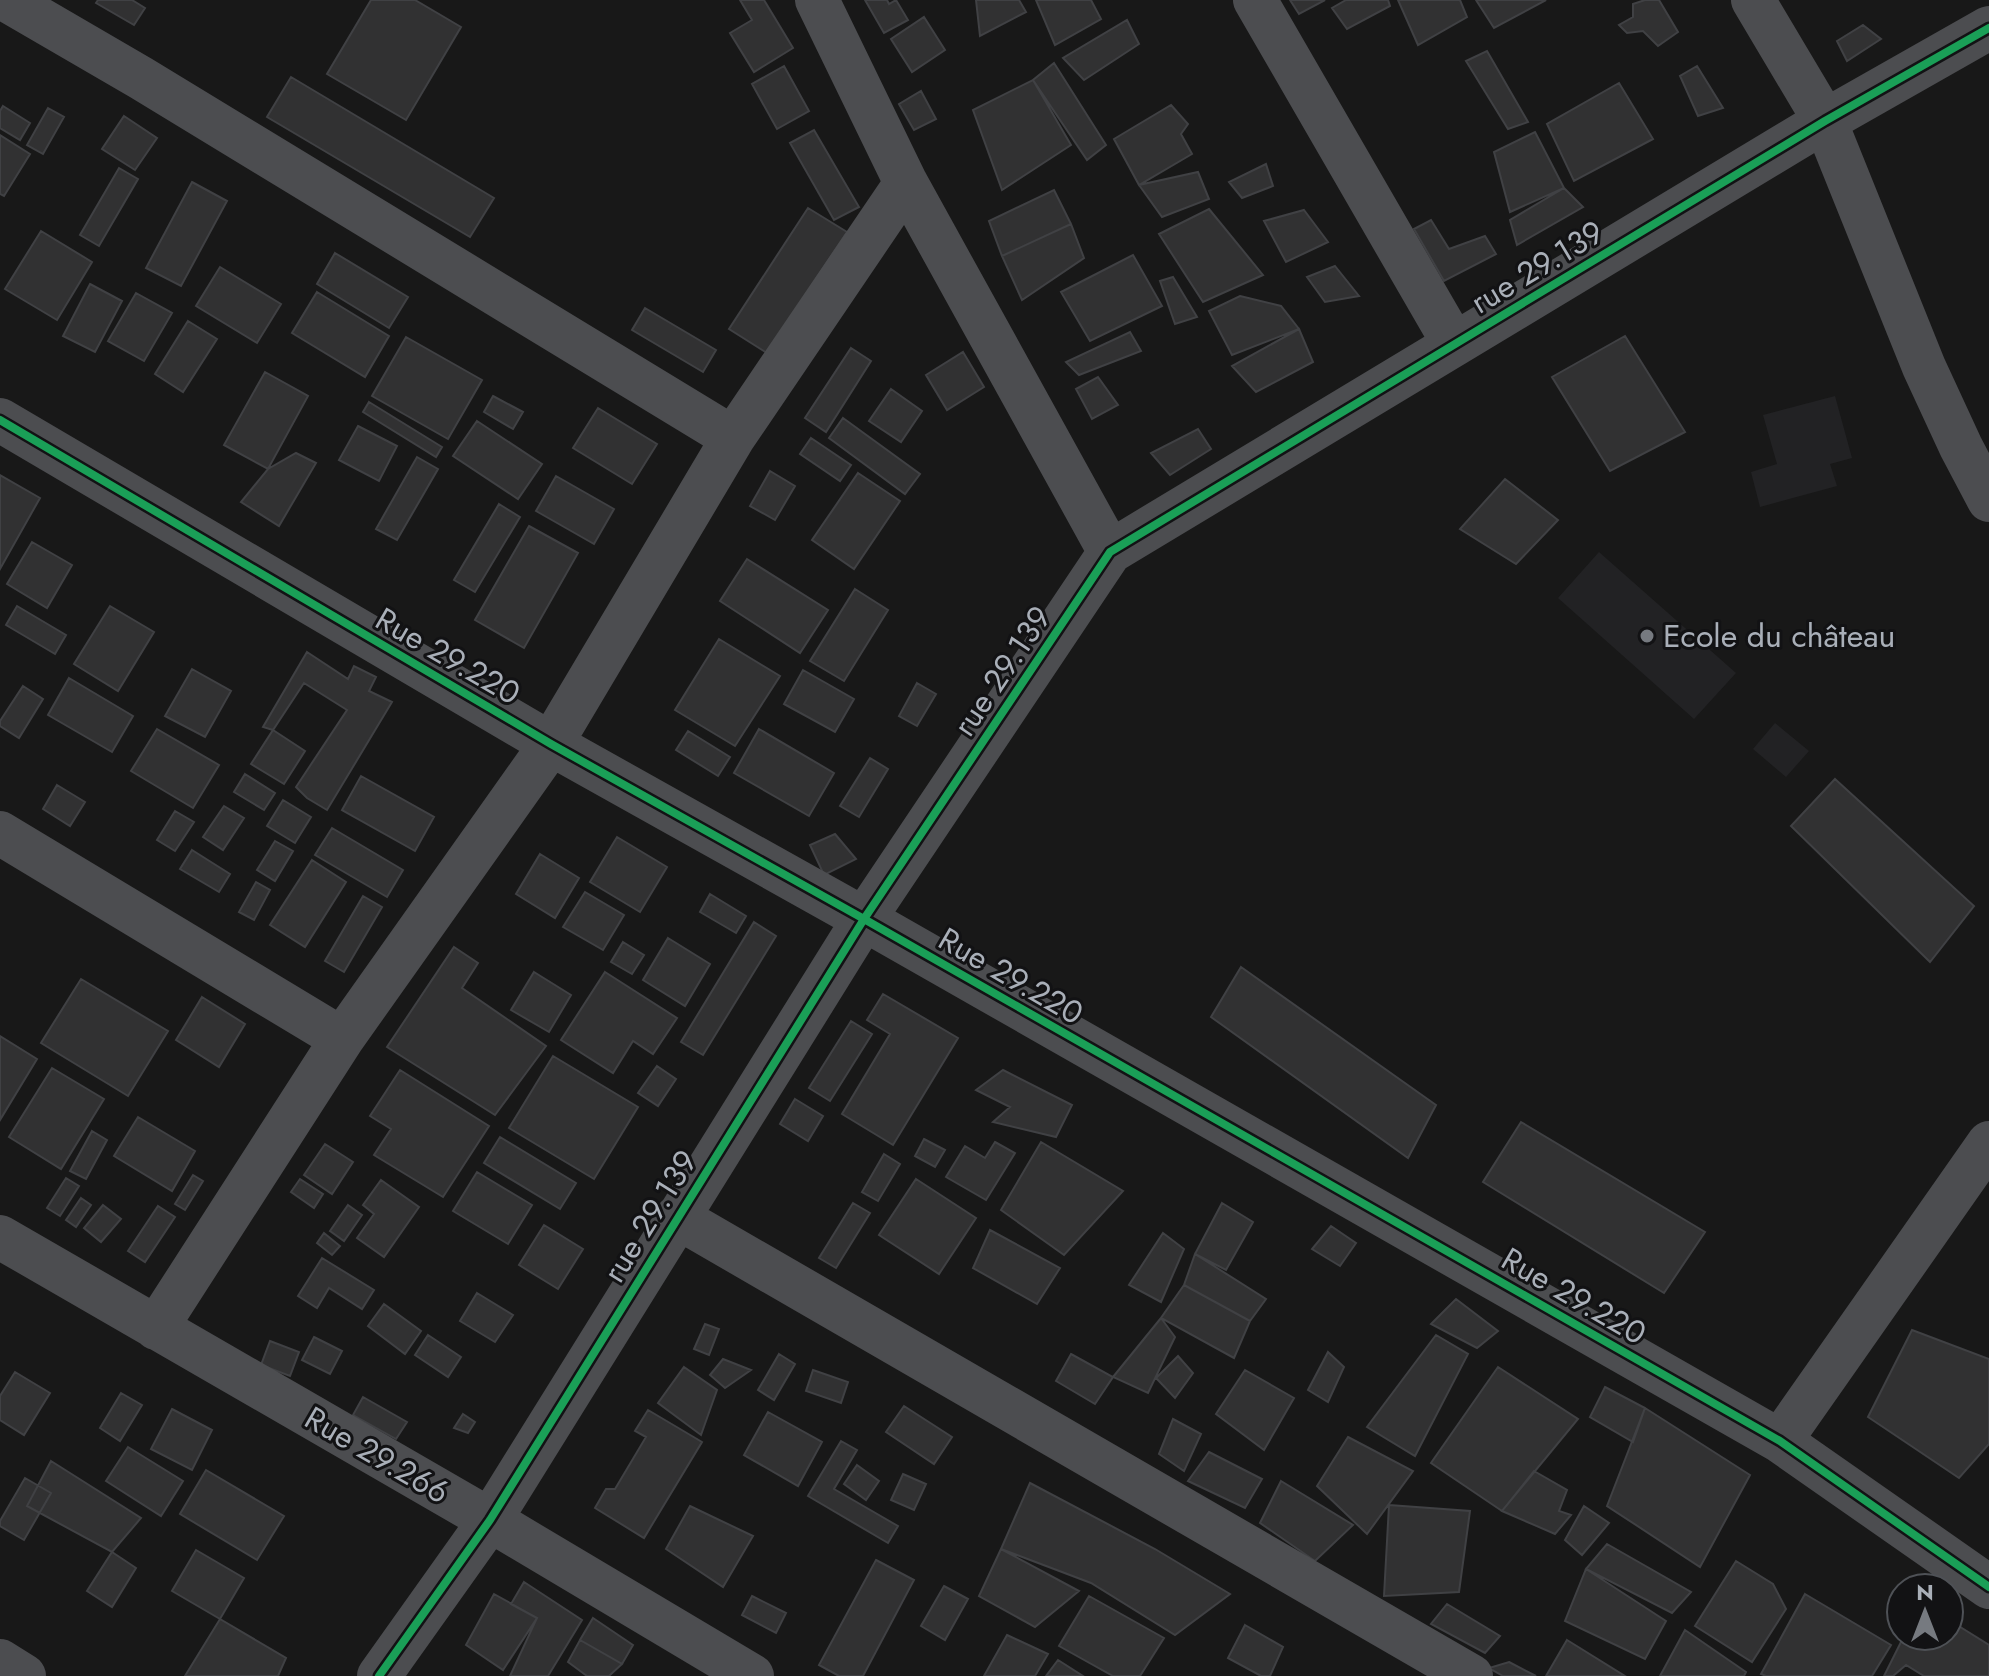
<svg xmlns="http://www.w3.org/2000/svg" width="1989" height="1676" font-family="Jost,sans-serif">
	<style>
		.built { fill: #222224 }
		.building { fill: #313132; stroke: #404144; stroke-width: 2 }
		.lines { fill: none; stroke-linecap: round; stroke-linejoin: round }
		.minor { stroke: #4c4d50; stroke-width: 44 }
		.tertiary { stroke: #4c4d50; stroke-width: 44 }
		.cycleway-casing { stroke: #121214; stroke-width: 13 }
		.cycleway { stroke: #1a9f57; stroke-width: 8 }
		.poi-dot { fill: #767a80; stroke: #121214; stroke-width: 3 }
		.labels { text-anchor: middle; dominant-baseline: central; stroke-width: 6; stroke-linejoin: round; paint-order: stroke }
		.street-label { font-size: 32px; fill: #a9afb8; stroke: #121214 }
		.poi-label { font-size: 32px; fill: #a9afb8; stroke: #121214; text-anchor: start }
	</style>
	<rect width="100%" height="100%" fill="#181818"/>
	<path class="built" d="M1835,396L1852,458L1830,464L1837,486L1760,507L1751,472L1777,464L1763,415Z
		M1599,552L1736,673L1694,719L1558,598Z
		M1775,723L1809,751L1786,777L1753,749Z"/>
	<path class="building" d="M98,0H132L145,8L134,25L96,3Z
		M371,0H415L461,27L406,120L327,74Z
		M740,0H764L793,48L754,72L730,33L752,20Z
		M865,0H887L889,4L896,0L908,20L884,33Z
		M976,0H1019L1026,12L980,36Z
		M1036,0H1091L1101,19L1055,45Z
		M1290,0H1325L1299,14Z
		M1346,0H1388L1390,6L1347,29L1332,8Z
		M1398,0H1460L1467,17L1418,45Z
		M1476,0H1546L1494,28Z
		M1645,0H1659L1678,32L1658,46L1643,31L1627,33L1619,25L1633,17V4Z
		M924,17L945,50L912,72L891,39Z
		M1127,20L1139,44L1084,80L1063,58Z
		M1863,25L1881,39L1847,61L1837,41Z
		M1487,51L1528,122L1508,129L1466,61Z
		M1054,63L1106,145L1087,160L1033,80Z
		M784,66L809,111L777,129L752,84Z
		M1697,66L1723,108L1698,116L1680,76Z
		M291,77L494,198L470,237L267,117Z
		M1033,80L1071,145L1002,190L973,110Z
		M1619,83L1653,139L1574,181L1547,124Z
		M921,91L936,119L914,130L899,104Z
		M1171,105L1188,124L1181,134L1192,154L1139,185L1114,139Z
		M3,106L30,123L20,140L0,128V111Z
		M48,108L64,117L43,154L27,145Z
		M124,116L157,138L135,170L102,149Z
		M814,130L859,207L834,220L790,143Z
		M1535,132L1564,188L1510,212L1494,152Z
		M0,135L30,154L4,196L0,194Z
		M1266,164L1273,186L1242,198L1229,182Z
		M119,168L138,179L99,246L80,235Z
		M1198,172L1209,199L1162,217L1139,185Z
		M192,182L227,201L181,286L146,268Z
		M1564,188L1583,207L1517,245L1510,220Z
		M1054,190L1071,224L1002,256L989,221Z
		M808,208L847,232L767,353L729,329Z
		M1209,209L1263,275L1203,302L1159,234Z
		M1304,210L1328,242L1286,262L1264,221Z
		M1431,220L1449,249L1485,236L1496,254L1444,281L1414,229Z
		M1071,224L1084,258L1022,300L1002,256Z
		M41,231L92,262L57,320L5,289Z
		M335,253L408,297L389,328L317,284Z
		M1133,255L1162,306L1090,341L1061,292Z
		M1335,266L1359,296L1325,302L1307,277Z
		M220,267L281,304L257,343L196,306Z
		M1173,277L1197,317L1175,324L1160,281Z
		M90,284L122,301L95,352L63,336Z
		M317,292L389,336L365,377L292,333Z
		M136,293L172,313L144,361L108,341Z
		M1240,296L1281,306L1299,329L1232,355L1209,311Z
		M645,308L716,350L703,372L632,330Z
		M188,321L217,339L183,392L155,374Z
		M1299,329L1313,362L1256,392L1232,366Z
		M1130,332L1141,351L1079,375L1066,362Z
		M1625,336L1685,432L1610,471L1552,377Z
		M406,337L482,380L448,439L372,396Z
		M851,348L871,361L826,432L805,418Z
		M963,352L984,387L947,410L926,375Z
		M265,372L308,396L268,469L224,445Z
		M1098,377L1118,405L1092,419L1076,389Z
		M891,389L922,411L901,442L869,421Z
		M493,396L523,412L513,429L484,412Z
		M369,402L442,447L436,457L363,412Z
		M598,408L657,444L632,484L573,448Z
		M843,418L920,474L905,494L829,438Z
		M477,421L542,464L518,499L453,456Z
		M358,426L397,446L379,481L339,460Z
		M1198,429L1211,449L1170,475L1151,453Z
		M811,438L851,465L840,481L800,454Z
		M296,453L316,463L279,526L241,502L268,469Z
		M417,457L438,469L397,540L376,529Z
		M770,471L795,486L775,520L750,506Z
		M858,473L900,501L854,569L812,540Z
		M0,475L40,498L0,569Z
		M556,476L614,509L594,544L536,511Z
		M1505,479L1558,520L1516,564L1460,529Z
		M499,504L520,517L475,592L454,580Z
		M529,526L578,553L524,648L475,620Z
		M32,542L72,565L47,608L7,584Z
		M747,559L828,610L800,653L720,601Z
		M855,589L888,610L844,681L810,661Z
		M17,606L66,635L55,654L6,625Z
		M110,606L154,632L118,691L74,664Z
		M719,639L780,676L735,746L675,710Z
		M307,652L348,679L354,666L376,677L369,691L392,702L327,810L307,798L296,787L347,710L304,683L273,730L263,727Z
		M192,669L231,691L205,737L165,716Z
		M803,670L854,699L835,732L784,704Z
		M69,678L133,716L112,752L48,715Z
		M917,683L936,694L917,726L899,716Z
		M23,686L43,699L19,738L0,726V721Z
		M157,729L219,765L193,808L131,771Z
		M759,729L834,773L809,816L734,773Z
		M273,730L305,751L284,784L251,764Z
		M688,731L730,757L718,776L676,750Z
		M870,758L888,769L859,817L840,806Z
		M245,774L275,793L264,810L234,792Z
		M361,776L434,817L415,851L342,810Z
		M1835,779L1974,906L1930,962L1791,826Z
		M57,785L85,802L70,826L43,809Z
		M283,800L311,817L295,843L267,826Z
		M224,806L244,818L223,850L203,837Z
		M175,811L194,822L175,851L157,840Z
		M332,828L403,870L387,897L315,855Z
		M835,834L856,859L824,875L810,845Z
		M617,837L667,867L640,912L590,882Z
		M275,841L293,851L275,881L257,870Z
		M192,850L230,874L219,892L180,869Z
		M540,854L579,878L555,918L516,894Z
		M312,860L346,882L305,947L270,925Z
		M256,882L270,890L254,920L239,912Z
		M585,892L624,915L603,950L563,927Z
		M710,894L746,916L736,933L700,912Z
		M363,896L382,907L344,972L325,961Z
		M754,922L776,936L703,1055L681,1042Z
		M668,938L710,964L685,1006L643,980Z
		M623,942L644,955L632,974L611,962Z
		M454,947L478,963L462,988L546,1046L495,1115L387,1047Z
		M1241,967L1436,1105L1408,1158L1211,1017Z
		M534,972L571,995L549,1032L511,1010Z
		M605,972L677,1018L653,1054L633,1041L613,1073L561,1040Z
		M81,979L168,1031L128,1096L41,1043Z
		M883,994L958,1038L893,1145L842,1114L890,1034L867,1020Z
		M202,997L245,1024L219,1067L176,1040Z
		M851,1021L872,1034L830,1101L809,1088Z
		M0,1036L37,1059L0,1120Z
		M553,1056L638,1107L594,1179L509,1128Z
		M657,1066L676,1079L658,1106L638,1093Z
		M52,1068L104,1099L61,1169L9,1137Z
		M400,1070L489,1126L443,1197L374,1155L391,1129L370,1116Z
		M1003,1070L1072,1105L1056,1137L993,1122L1010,1107L976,1090Z
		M795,1099L823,1116L808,1141L780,1124Z
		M138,1117L195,1151L172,1191L114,1156Z
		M1521,1122L1705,1232L1664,1293L1483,1182Z
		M92,1131L107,1140L86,1179L70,1171Z
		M500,1137L576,1183L560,1209L484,1163Z
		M924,1139L945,1150L935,1167L915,1156Z
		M995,1142L1015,1153L986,1200L946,1177L965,1146L985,1158Z
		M1041,1142L1123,1191L1064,1255L1001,1210Z
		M325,1144L353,1162L332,1194L304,1175Z
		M884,1154L900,1164L878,1201L862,1192Z
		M477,1172L532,1205L508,1244L453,1211Z
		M193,1175L203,1181L185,1210L175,1204Z
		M66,1178L79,1186L60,1216L47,1208Z
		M300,1179L323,1194L314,1208L291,1192Z
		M916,1179L976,1218L939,1274L879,1235Z
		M381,1180L419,1207L384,1257L357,1238L374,1214L363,1205Z
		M81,1198L91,1205L76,1227L66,1220Z
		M853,1203L870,1213L836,1268L819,1258Z
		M1222,1203L1253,1222L1226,1270L1195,1254Z
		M103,1205L121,1219L101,1242L84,1228Z
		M348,1205L362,1215L344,1241L330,1231Z
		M158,1206L175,1217L145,1262L128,1251Z
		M544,1225L583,1249L558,1289L519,1265Z
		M1331,1226L1356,1243L1340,1266L1312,1249Z
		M990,1230L1060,1268L1037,1304L973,1268Z
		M324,1233L340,1246L332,1255L317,1243Z
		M1163,1233L1184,1249L1161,1302L1129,1285Z
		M1195,1254L1266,1299L1250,1321L1184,1285Z
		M322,1258L374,1290L362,1309L329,1288L317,1308L298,1296Z
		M1184,1285L1250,1321L1234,1358L1161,1318Z
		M477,1293L513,1315L495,1342L460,1321Z
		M1456,1299L1498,1331L1477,1348L1431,1324Z
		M384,1304L421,1331L405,1354L368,1326Z
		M1161,1318L1175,1337L1148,1393L1113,1377Z
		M705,1324L719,1329L709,1355L694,1349Z
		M1912,1330L1989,1359V1444L1959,1478L1868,1417Z
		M428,1335L461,1357L448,1377L415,1355Z
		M1436,1335L1468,1354L1415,1456L1367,1427Z
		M314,1337L342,1351L330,1374L302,1360Z
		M270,1341L299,1352L290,1376L261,1365Z
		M1328,1352L1344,1367L1328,1402L1308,1390Z
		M779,1354L795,1364L774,1400L758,1390Z
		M1071,1354L1113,1377L1095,1404L1056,1381Z
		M1178,1356L1193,1373L1175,1398L1156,1378Z
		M723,1359L751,1370L725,1388L710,1375Z
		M684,1367L717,1390L701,1435L658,1403Z
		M1498,1367L1578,1419L1502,1511L1431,1463Z
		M813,1370L848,1382L841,1403L806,1391Z
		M1245,1370L1294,1398L1264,1450L1216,1414Z
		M15,1372L50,1393L24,1435L0,1420V1396Z
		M1605,1387L1645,1408L1633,1442L1590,1417Z
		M121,1393L142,1405L120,1441L100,1428Z
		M363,1397L407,1422L396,1439L353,1415Z
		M904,1406L952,1437L934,1464L886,1432Z
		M1645,1408L1750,1475L1700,1567L1607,1506Z
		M172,1409L212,1430L192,1470L151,1449Z
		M648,1410L702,1442L644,1538L595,1508L606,1489H615L646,1437L635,1431Z
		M768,1412L822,1442L798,1486L744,1455Z
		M463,1414L475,1422L468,1433L454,1428Z
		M1173,1419L1201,1434L1184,1471L1159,1454Z
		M1348,1437L1413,1471L1367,1534L1317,1486Z
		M841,1441L857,1450L834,1489L898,1526L888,1543L808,1496Z
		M128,1447L183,1481L161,1516L106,1481Z
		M1209,1452L1262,1479L1245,1508L1188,1481Z
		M51,1461L141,1518L112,1552L27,1506Z
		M857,1465L879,1481L866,1500L844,1484Z
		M206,1470L284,1516L257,1560L180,1514Z
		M1534,1471L1567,1490L1559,1511L1571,1515L1555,1534L1502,1511Z
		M903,1474L926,1484L914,1510L891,1500Z
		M25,1478L51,1493L24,1540L0,1526V1521Z
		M1281,1481L1353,1525L1315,1561L1260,1523Z
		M1030,1483L1155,1549L1230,1594L1175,1635L1091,1583L1001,1549Z
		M1389,1505L1470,1511L1459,1592L1384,1596Z
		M690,1506L753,1536L723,1587L666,1549Z
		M1584,1506L1609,1523L1582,1555L1565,1540Z
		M1607,1544L1691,1592L1672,1613L1586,1569Z
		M1001,1549L1079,1591L1035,1627L979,1596Z
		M196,1550L244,1578L220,1619L172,1591Z
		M112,1552L136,1568L112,1607L87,1591Z
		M876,1560L914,1580L863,1676H839L819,1665Z
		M1736,1561L1773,1584L1786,1609L1752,1662L1695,1626Z
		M1586,1569L1666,1621L1645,1659L1565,1621Z
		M524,1582L582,1620L548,1676H510L537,1618L511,1604Z
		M944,1586L968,1599L945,1640L921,1626Z
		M494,1594L537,1618L503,1670L466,1645Z
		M1805,1594L1891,1645L1872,1676H1766L1761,1674Z
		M752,1596L786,1613L776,1633L742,1615Z
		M1089,1596L1164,1638L1140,1676H1113L1059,1646Z
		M1447,1604L1500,1636L1485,1653L1431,1624Z
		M593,1618L633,1645L622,1664L580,1640Z
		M220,1619L286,1658L278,1676H185Z
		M1949,1620L1989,1645V1676H1924L1906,1665L1893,1676H1884L1904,1636H1949Z
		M1245,1625L1283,1647L1270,1676H1261L1228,1658Z
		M1685,1630L1746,1672L1744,1676H1660Z
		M1007,1635L1048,1654L1035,1676H984Z
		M580,1640L622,1664L609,1676H587L568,1662Z
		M1567,1640L1625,1676H1546Z
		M1058,1660L1083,1676H1046Z
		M1509,1662L1536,1676H1503L1489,1668Z"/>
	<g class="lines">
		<path class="minor" d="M7,0L141,78L733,438
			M817,0L906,183L1110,552
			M1255,0L1454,344
			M1753,0L1825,121L1924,367L1961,447L1989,500
			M0,420L551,744L864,919L1780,1441L1989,1587
			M0,833L342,1039
			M677,1217L1471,1676
			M0,1237L490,1520L752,1676
			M156,1328L342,1039L551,744L733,438L906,183
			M1780,1441L1989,1143
			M379,1676L490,1520L864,919L1110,552L1825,121L1989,28"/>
		<path class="tertiary" d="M0,1661L24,1676"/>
		<defs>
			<path id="cycleway" d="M0,420L551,744L864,919L1780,1441L1989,1587
				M379,1676L490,1520L864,919L1110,552L1825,121L1989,28"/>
		</defs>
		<use href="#cycleway" class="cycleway-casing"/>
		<use href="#cycleway" class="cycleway"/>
	</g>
	<circle class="poi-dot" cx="1647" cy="636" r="8"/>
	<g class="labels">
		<g class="street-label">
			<text transform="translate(1537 267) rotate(-31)">rue 29.139</text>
			<text transform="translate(448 656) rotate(30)">Rue 29.220</text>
			<text transform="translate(1002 671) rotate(-56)">rue 29.139</text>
			<text transform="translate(1011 976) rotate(30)">Rue 29.220</text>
			<text transform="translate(650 1216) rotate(-58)">rue 29.139</text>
			<text transform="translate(1574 1296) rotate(30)">Rue 29.220</text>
			<text transform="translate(377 1455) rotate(30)">Rue 29.266</text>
		</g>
		<g class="poi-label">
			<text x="1663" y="636">Ecole du château</text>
		</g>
	</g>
	<g transform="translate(1925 1612)"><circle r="38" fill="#121214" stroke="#4e5156" stroke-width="2"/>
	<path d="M0-6L14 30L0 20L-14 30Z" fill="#767a80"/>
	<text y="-12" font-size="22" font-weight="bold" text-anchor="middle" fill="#a9afb8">N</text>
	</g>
</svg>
